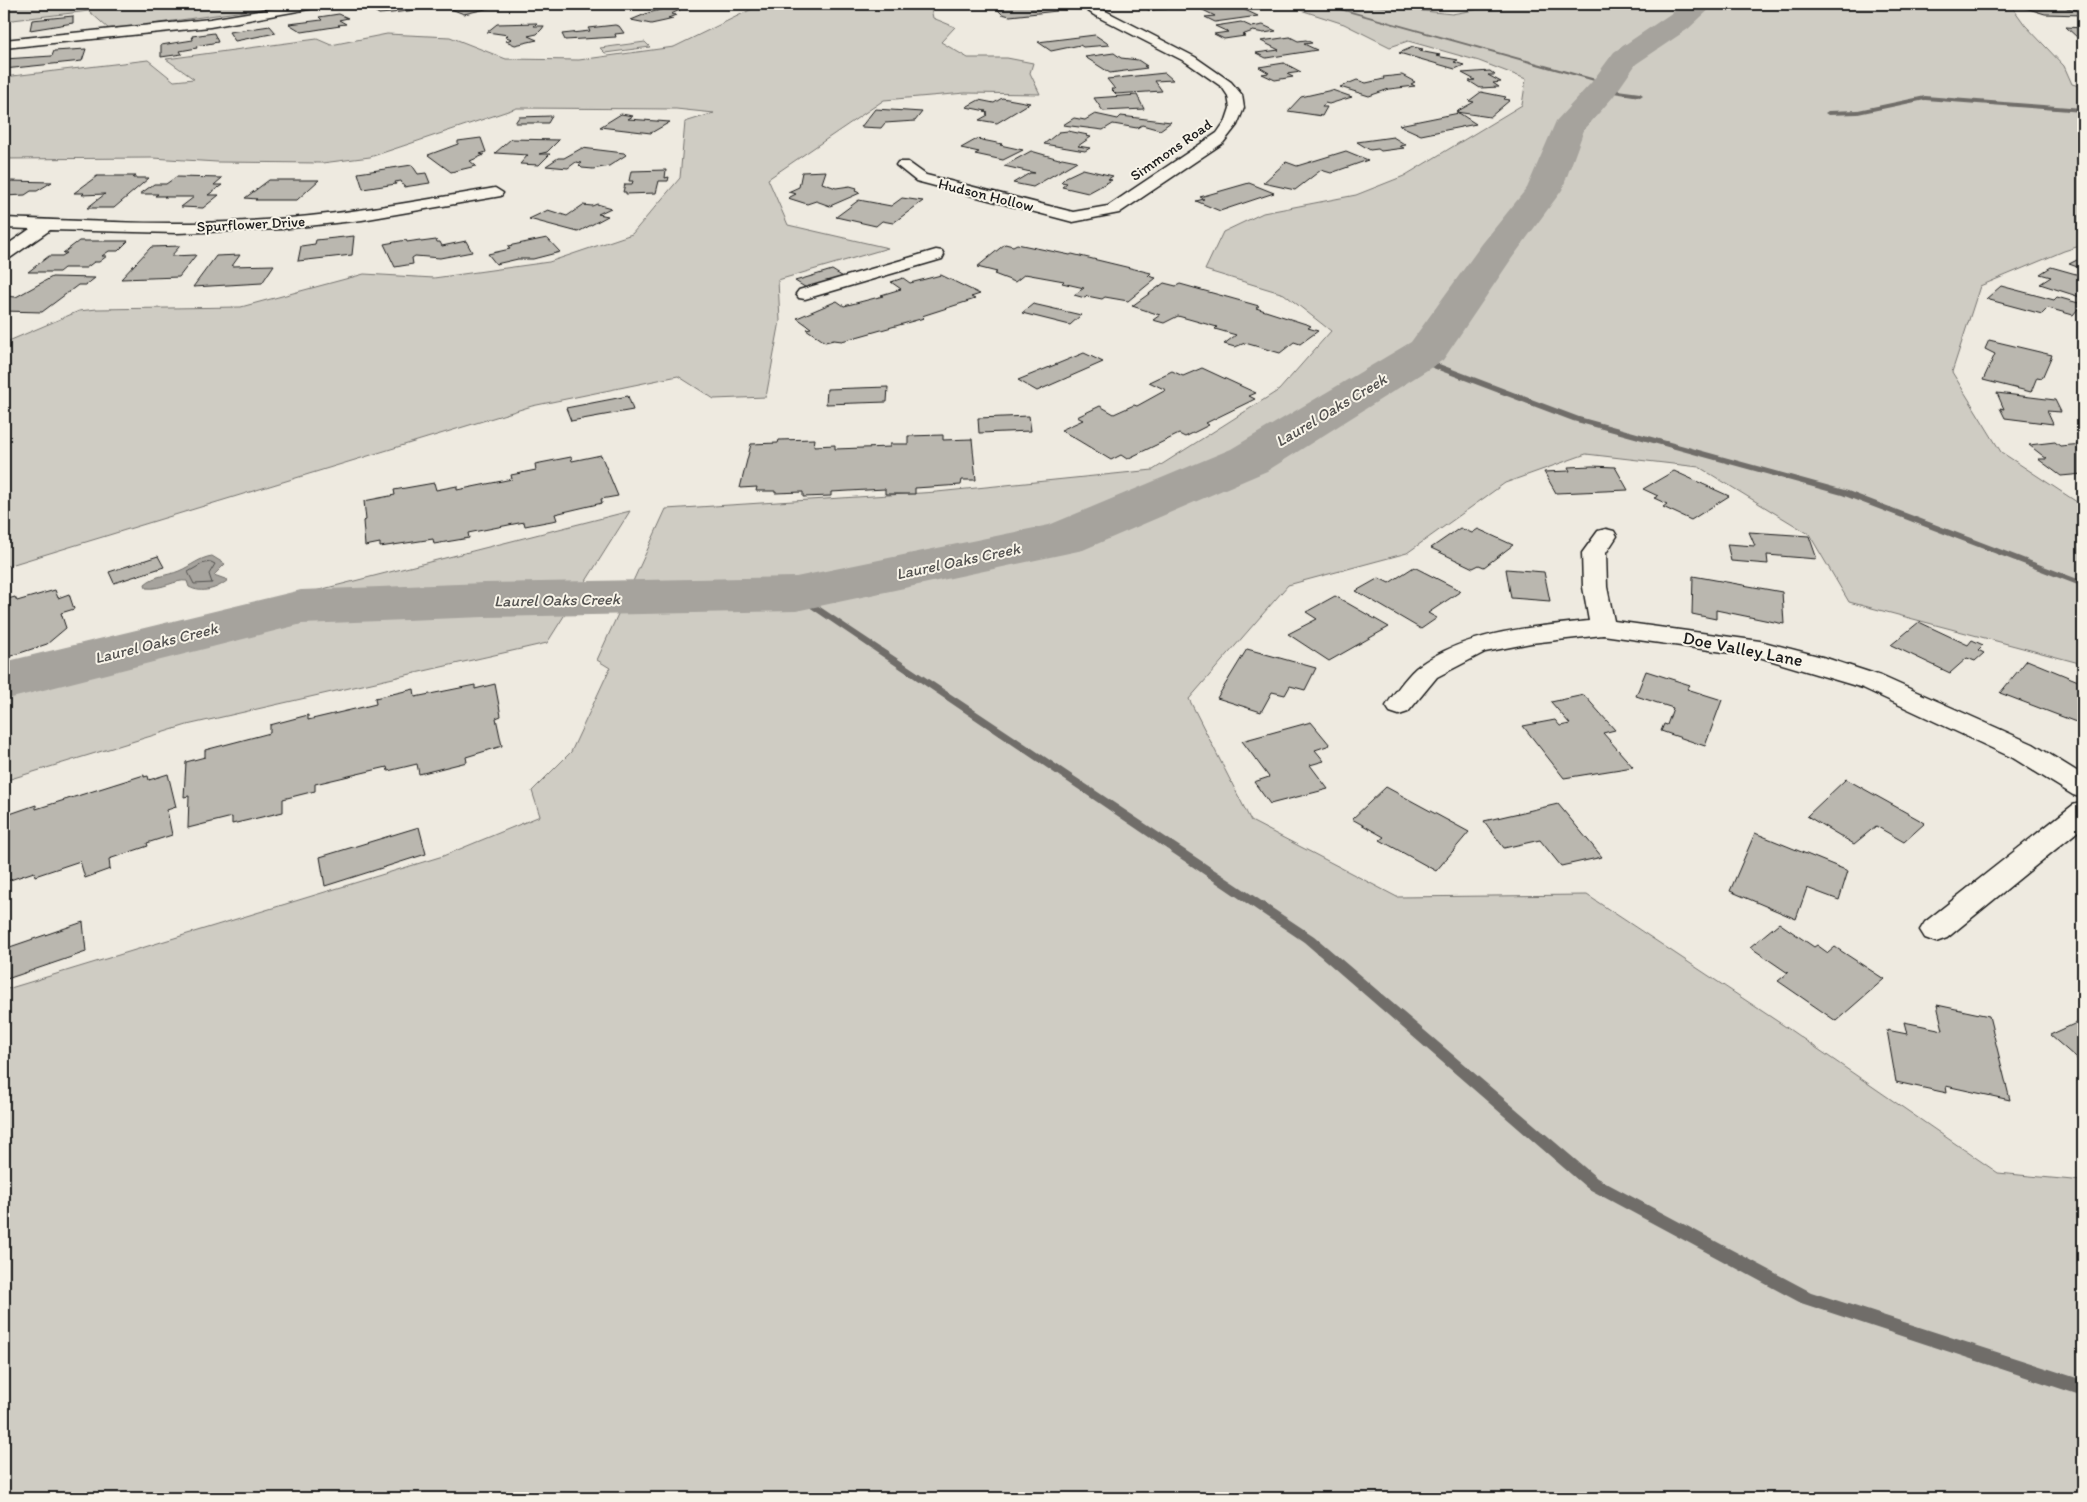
<svg xmlns="http://www.w3.org/2000/svg" width="2087" height="1502" font-family="Itim,sans-serif">
	<style>
		.green { fill: #cfccc3; stroke: #767470 }
		.water { fill: #a6a39d; stroke: #6f6d69 }
		.lines { fill: none; stroke-linecap: round; stroke-linejoin: round }
		.shore { stroke: #535250; stroke-width: 1 }
		.stream { fill: #6f6d69; fill-rule: evenodd }
		.river { fill: #a6a39d; fill-rule: evenodd }
		.building { fill: #bab7af; stroke: #1c1c1c }
		.minor-casing { stroke: #1c1c1c; stroke-width: 3 }
		.minor { fill: #f7f3e8; fill-rule: evenodd }
		.labels { text-anchor: middle; dominant-baseline: central; stroke-width: 4; stroke-linejoin: round; paint-order: stroke }
		.far-street-label { font-size: 15px; fill: #1c1c1c; stroke: #f7f3e8 }
		.far-water-label { font-size: 16px; font-style: italic; fill: #535250; stroke: #f7f3e8 }
		.street-label { font-size: 18px; fill: #1c1c1c; stroke: #f7f3e8 }
	</style>
	<rect width="100%" height="100%" fill="#eeeae0"/>
	<filter id="ink" filterUnits="userSpaceOnUse"><feTurbulence type="fractalNoise" baseFrequency=".02" numOctaves="2"/><feDisplacementMap in="SourceGraphic" scale="10" xChannelSelector="R" yChannelSelector="G"/><feConvolveMatrix kernelMatrix="1 2 1 2 8 2 1 2 1" color-interpolation-filters="sRGB"/></filter>
	<g filter="url(#ink)">
		<path class="green" d="M4,4H265L272,7L110,30L89,11L4,21Z
			M757,4H930L933,18L955,27L941,42L968,58H1007L1033,63L1030,73L1040,94L965,93L884,100L768,179L788,225L888,248L778,280L780,321L766,397L714,399L678,376L532,406L4,567V343L79,311L97,309L241,307L364,274L434,278L549,262L632,234L680,178L685,122L714,113L676,109L517,108L370,157L322,163L217,162L152,158L4,159V77L148,60L174,81L194,79L166,59L317,39L331,45L387,34L450,37L506,59L579,60L674,47L758,6Z
			M1282,4H1359L1452,14L1507,4H2010L2025,25L2064,66L2072,84L2083,87V245L2064,251L1980,286L1952,372L2001,452L2083,506V664L1849,602L1809,534L1699,467L1586,454L1505,483L1407,553L1288,585L1189,699L1251,821L1397,897L1587,895L1783,1025L1998,1173L2083,1181V1498H4V990L443,856L540,816L532,791L571,752L610,668L597,660L666,509L937,492L1153,470L1279,390L1331,331L1284,294L1205,270L1223,232L1263,213L1356,195L1404,176L1522,105L1526,79L1479,61L1408,41L1390,47L1344,24Z
			M645,42L650,47L605,53L600,48Z
			M630,511L547,643L187,725L4,781V670Z"/>
		<path class="water" d="M212,556L225,564L214,575L228,580C217,589 202,594 189,587L187,581C176,579 162,590 146,588L145,584C155,575 167,576 179,571C191,566 199,558 212,556Z"/>
		<g class="lines">
			<path class="shore" d="M211,562L215,564L209,574L212,583L194,584L188,572L202,564Z"/>
			<path class="stream" d="M1319,4H1325L1610,83L1605,84Z
				M1602,88L1640,93L1643,95L1640,97L1600,91Z
				M1925,96L2083,108V112L1925,100L1858,114L1828,115L1825,113L1828,111L1858,110Z
				M1412,356H1418L1579,417L1848,491L2083,581V587L1842,495L1573,421L1412,360Z
				M796,591L1314,936L1597,1178L1811,1292L2083,1380V1396L1801,1303L1587,1188L1304,942L793,596L791,594Z"/>
			<path class="river" d="M1685,4H1715L1688,29L1636,64L1613,97L1584,130L1562,190L1512,258L1443,360L1267,471L1083,550L796,611L484,617L302,624L4,700V662L301,590L484,583L796,577L1049,525L1231,449L1411,342L1482,244L1527,188L1556,121L1591,83L1614,52Z"/>
		</g>
		<path class="building" d="M386,4H415L423,9L392,13L379,14L374,11L382,9L378,7L388,5Z
			M487,4L494,7L464,14L451,9L460,7L455,5L460,4Z
			M1000,4H1030L1032,7L1051,6L1057,11L1010,16L1002,14L997,9H1003L999,5Z
			M1143,4H1170L1172,6L1165,7L1167,9L1148,10Z
			M1219,4H1232L1258,16L1215,22L1205,17L1215,16L1197,7Z
			M2031,4L2064,5L2067,8L2083,11V15L2045,14L2019,6Z
			M668,8L680,10L671,14L676,15L668,18L673,19L665,21L651,24L631,20L648,13Z
			M339,14L348,18L339,20L346,24L338,25L340,26L302,32L289,24L322,20L319,17Z
			M73,16V23L30,30L32,20Z
			M1241,22L1252,27L1263,25L1276,31L1264,33L1253,31L1242,35L1245,36L1224,39L1214,34L1228,32L1215,26Z
			M537,23L534,26H544L542,29L537,34L528,36L537,40L515,45L506,41L512,39L506,37L508,35L487,32L497,24Z
			M615,25L619,26L624,33L615,34L616,37L565,40L562,34L590,31L588,28Z
			M270,26L276,33L235,41L229,32Z
			M2066,27L2083,28V39L2078,38Z
			M214,33L218,42L196,46L197,48L180,51L182,54L161,57V45L193,40L192,36Z
			M1095,35L1110,45L1083,47L1080,45L1051,51L1038,42Z
			M1290,37L1298,41L1306,40L1312,43L1304,44L1317,50L1266,58L1256,53L1279,50L1261,41Z
			M1413,47L1423,49L1419,51L1440,55L1436,56L1458,60L1454,62L1464,65L1455,69L1399,53Z
			M86,49L82,61L4,69V59L52,56L54,51Z
			M1114,53L1121,58L1138,60L1147,66H1144L1147,68L1110,73L1085,57Z
			M1284,63L1301,72L1287,74L1293,77L1275,80L1262,74L1269,73L1259,67Z
			M1490,71L1495,75H1488L1501,82L1493,83L1499,87L1480,88L1469,81L1475,80L1462,73Z
			M1165,73L1173,80L1155,81L1162,91L1116,94L1111,89H1115L1107,79Z
			M1402,75L1415,82L1411,84L1415,86L1389,89L1369,96L1340,87L1357,80L1366,83L1384,79L1383,77Z
			M1332,90L1352,97L1329,104L1325,103L1322,107H1327L1322,116L1288,111L1301,97Z
			M1481,92L1506,97L1504,99L1510,100L1490,117L1456,112L1474,102L1469,101Z
			M1137,95L1144,109L1103,111L1094,98Z
			M1002,98L1030,103L997,123L979,120L988,115L986,114L988,113L984,112L986,111L966,107L979,100L994,103Z
			M875,109L922,112L915,121L885,123L881,128L861,127Z
			M1459,113L1476,124L1421,135L1399,125Z
			M621,114L633,116L628,119L670,122L651,133L600,127Z
			M1095,114L1118,119L1121,116L1171,122L1160,130L1142,125L1137,128L1113,124L1103,130L1063,125L1074,118L1085,120Z
			M552,116L548,123H515L519,117Z
			M1068,131L1088,135L1086,136L1091,137L1078,146L1090,148L1085,151L1044,144L1059,132Z
			M1393,137L1406,145L1400,146L1404,148L1381,151L1378,149L1370,150L1357,142Z
			M481,138L486,152L480,154L484,155L470,161L476,166L451,172L428,155L458,144V141Z
			M511,139L559,140L547,152L539,154H550L539,165L520,164L528,155L495,153Z
			M977,139L1002,144L1000,145L1023,150L1003,160L975,154L979,152L961,148Z
			M582,148L624,153L626,155L609,166L593,169L582,168L579,165L582,163L576,162L568,168L546,166L558,158H564Z
			M1031,151L1059,159L1062,158L1077,161L1033,187L1013,183L1030,173H1035L1004,166Z
			M1346,151L1368,160L1331,173L1321,170L1295,190L1263,183L1286,162L1297,166Z
			M412,165L418,174L426,173L430,183L404,187L401,181L395,182L396,184L363,189L358,173Z
			M1083,169L1113,176L1108,179L1112,180L1088,193L1062,187L1067,183L1061,182L1066,177Z
			M666,170L665,178L669,177L668,181H659L656,193L626,194V192H623L625,184H632L633,181H629L631,171Z
			M826,171L822,183L836,188L850,186L857,188L855,191L860,193L830,206L816,201L807,204L788,198L796,194L788,192L799,187L802,172Z
			M97,176H136L133,178H149L114,208H87L105,194L82,195L84,193H74Z
			M176,177L222,178L214,185H222L208,195H219L203,208L181,207L194,197H164L166,196H155L158,194H140L154,184H166Z
			M269,180H319L297,200H255L257,199L245,198Z
			M10,181L52,182L37,191H31L25,195L4,196V185Z
			M1249,183L1274,193L1220,211L1196,201L1204,199L1200,197Z
			M902,198L923,201L893,223L882,221L876,226L836,217L859,200L891,206Z
			M597,204L611,208L598,214L608,216L578,232L529,219L548,210L567,216L583,205L592,206Z
			M354,236L352,255L298,261L301,246L315,244L316,240Z
			M547,238L560,252L533,259H518L496,264L488,254L510,249L508,246Z
			M406,240L407,242L420,240L421,242L436,240L437,242H440L442,246L466,241L472,252L440,258L415,256L412,258L413,264L395,267L384,244Z
			M79,241H128L118,251H109L102,256H107L99,262H94L86,268H64L59,272H28L49,256H62L67,253H63Z
			M1005,244L1013,246L1017,244L1070,255L1072,254L1151,273L1148,276L1156,278L1128,301L1105,297L1102,299L1087,296L1085,298L1074,295L1084,288L1062,283L1064,281L1025,274L1015,282L994,274L997,272L977,267Z
			M180,246L171,256L196,255L179,277L121,279L151,247Z
			M240,255L232,266L274,265L262,283L193,287L216,256Z
			M2083,257V269L2069,264Z
			M2051,267L2083,276V298L2040,284L2051,277L2040,274Z
			M832,270L845,278L808,289L795,281Z
			M941,275L980,294L971,297L975,299L922,316L924,318L842,341L834,340L825,342L806,329L811,328L797,318L837,301L844,306L883,296L881,295L901,289L891,282L903,278L910,283Z
			M52,277L95,278L86,285H78L42,312L4,311L7,308H4V296L16,297Z
			M1164,283L1176,286L1180,284L1259,306L1256,308L1309,325L1311,326L1308,328L1318,331L1300,344L1294,342L1280,353L1245,343L1235,347L1224,344L1236,335L1215,329L1217,327L1178,316L1164,323L1153,320L1160,315L1132,306Z
			M2001,286L2054,300L2057,297L2082,304L2073,315L2048,308L2042,314L1986,299Z
			M1033,304L1081,315L1070,325L1022,313Z
			M1989,340L2052,355L2042,378L2037,377L2031,392L1983,380L1995,354L1985,349Z
			M1084,353L1103,362L1037,391L1018,380Z
			M1202,368L1256,393L1249,396L1255,399L1206,423L1209,425L1185,437L1179,434L1127,459L1121,455L1111,460L1061,430L1083,420L1077,417L1100,406L1114,414L1134,405L1137,406L1166,390L1149,382L1172,371L1183,376Z
			M888,387L887,402L826,404L827,389Z
			M1997,393L2055,400L2061,412L2047,411L2053,424L2005,418L2000,408L2004,409Z
			M628,396L633,410L571,421L566,408Z
			M1029,416L1031,431L979,433L978,418Z
			M943,435V440L972,439L976,480H962L961,485L915,488V494H885V489L831,492V496L803,497V492L775,493V491H756L757,487L740,488L751,444L778,443L779,440L815,439L814,446L835,445V449L890,447V444H908V436Z
			M2055,442L2060,446L2083,444V474L2061,476L2038,459H2047L2029,445Z
			M601,455L618,496L601,499L602,503L555,514L557,520L525,526L524,522L468,533L469,538L434,544L433,539L380,547V543L365,546L363,521L366,520L364,501L395,495L394,490L434,483L436,490L457,486V490L512,479L511,475L536,470L535,464L571,457L572,461Z
			M1592,466L1615,467L1628,490L1556,493L1544,472L1570,471L1568,467Z
			M1674,471L1729,496L1691,520L1663,507L1667,504L1654,498L1658,496L1643,489Z
			M1460,528L1472,533L1478,529L1513,545L1484,567L1479,565L1473,568L1431,548Z
			M1749,532L1809,536L1817,559L1767,555L1768,564L1731,561L1727,544L1755,546Z
			M158,556L164,567L114,583L109,572Z
			M1414,567L1461,591L1428,613L1437,618L1421,629L1356,591L1379,578L1389,583Z
			M1506,569L1544,572L1550,601L1511,598Z
			M1693,576L1782,592L1784,624L1716,610V619L1692,614Z
			M55,590L58,598L69,594L74,609L61,613L66,628L47,644L8,657L6,650H4V600L15,597L17,601Z
			M1335,596L1389,627L1329,661L1288,634L1317,619L1306,612Z
			M1919,622L1968,645L1972,640L1983,645L1978,650L1984,653L1975,661L1967,658L1950,673L1891,645Z
			M1247,649L1316,668L1305,690L1290,686L1285,695L1272,692L1261,712L1217,698Z
			M2027,660L2083,683V713L2076,722L2000,693Z
			M1646,671L1690,685L1687,689L1722,700L1705,746L1661,731L1664,724L1667,725L1673,708L1636,696Z
			M495,684L501,716L496,718L502,746L466,757L467,762L419,774L417,764L388,771L387,767L315,784V791L283,799V812L232,824V817L188,828L189,796L184,797L186,762L205,757V750L270,733V725L308,715V720L376,704L375,698L414,689L415,697L475,685V689Z
			M1584,695L1615,730L1603,733L1633,767L1564,778L1523,726L1555,720L1560,726L1570,724L1551,702Z
			M1311,722L1330,745L1315,750L1324,761L1310,765L1328,789L1270,804L1254,782L1269,777L1242,741Z
			M168,774L176,807L167,810L172,835L147,843L148,846L109,859L110,869L85,878L80,861L35,876L34,872L4,882V816L36,805V809L144,775V777L148,776L149,780Z
			M1846,779L1925,823L1904,842L1876,826L1854,844L1807,816Z
			M1386,787L1469,832L1436,871L1380,840L1384,837L1352,819Z
			M1558,804L1602,857L1561,866L1540,840L1504,848L1484,821Z
			M419,827L426,854L325,886L320,857Z
			M1755,833L1848,871L1839,900L1807,888L1796,919L1730,891Z
			M83,922L86,952L4,980V949Z
			M1779,923L1814,947L1817,945L1828,953L1835,947L1884,979L1836,1021L1778,981L1788,973L1750,947Z
			M1937,1005L1989,1016L2010,1100L1946,1086L1947,1093L1896,1082L1887,1030L1907,1034L1904,1022L1943,1030Z
			M2083,1020V1064L2050,1035Z"/>
		<g class="lines">
			<defs>
				<path id="minor" d="M301,4H326L320,7L210,27L4,48V40L210,19Z
					M1078,4H1092L1195,57L1231,82L1242,95L1244,108L1237,125L1223,143L1119,213L1073,222L916,181L896,165L898,162H908L926,175L1073,212L1108,206L1217,133L1226,120L1230,108L1228,96L1222,87L1186,62L1094,15Z
					M495,188L503,193L501,196L362,220L281,229L177,233L50,230L10,258L4,259V247L30,229L4,228V218C85,221 166,226 247,221C330,217 413,202 495,188Z
					M936,250L942,251L944,255L942,259L805,299L799,298L796,294L799,290Z
					M1606,529L1614,531L1617,536L1606,553L1607,587L1614,621L1760,641L1826,658L1881,676L2033,744L2083,775V798L2073,795L2013,758L1863,688L1759,657L1603,635L1531,643L1485,652L1437,677L1408,712L1399,715L1390,712L1386,706C1393,695 1409,672 1420,665C1469,631 1532,627 1589,621L1583,587L1582,553L1598,531Z
					M2083,802V827L1947,938L1936,942L1925,938L1920,930L1925,922L2073,805Z"/>
			</defs>
			<use href="#minor" class="minor-casing"/>
			<use href="#minor" class="minor"/>
		</g>
	</g>
	<g class="labels">
		<g class="far-street-label">
			<text transform="translate(1171 150) rotate(-35)">Simmons Road</text>
			<text transform="translate(986 195) rotate(14)">Hudson Hollow</text>
			<text transform="translate(251 224) rotate(-3)">Spurflower Drive</text>
		</g>
		<g class="far-water-label">
			<text transform="translate(1331 410) rotate(-31)">Laurel Oaks Creek</text>
			<text transform="translate(958 561) rotate(-12)">Laurel Oaks Creek</text>
			<text transform="translate(557 600) rotate(-1)">Laurel Oaks Creek</text>
			<text transform="translate(156 643) rotate(-14)">Laurel Oaks Creek</text>
		</g>
		<g class="street-label">
			<text transform="translate(1743 649) rotate(11)">Doe Valley Lane</text>
		</g>
	</g>
	<rect width="2087" height="1502" fill="none" stroke="#f7f3e8" stroke-width="20"/>
	<rect x="10" y="10" width="2067" height="1482" fill="none" stroke="#1c1c1c" stroke-width="2" filter="url(#ink)"/>
</svg>
